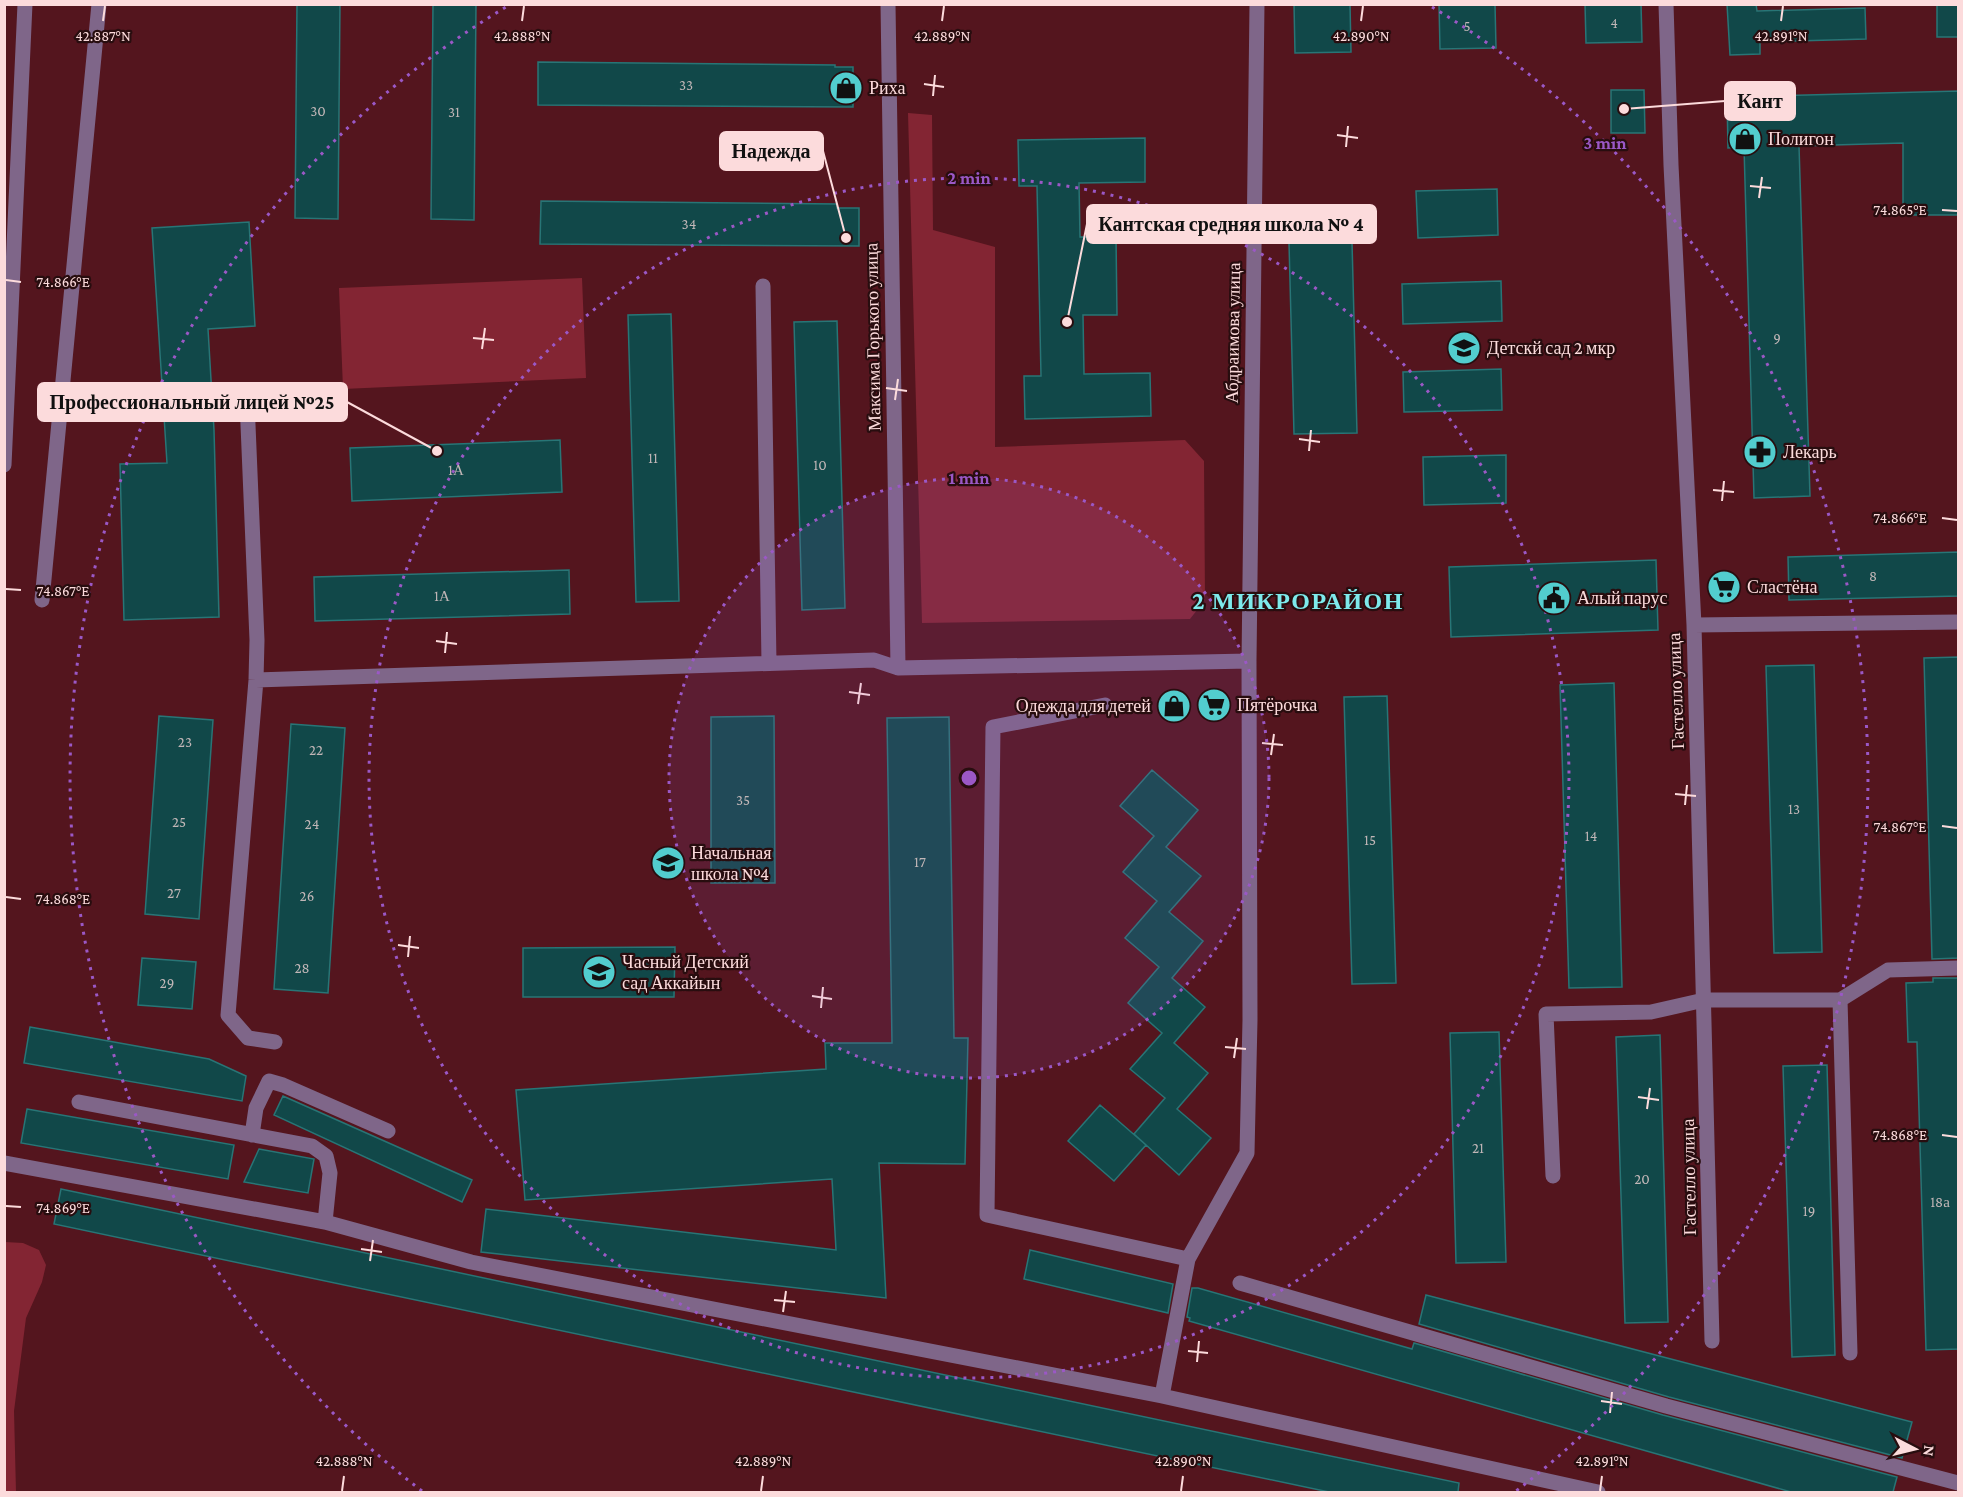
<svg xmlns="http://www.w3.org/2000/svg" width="1963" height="1497" font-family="'Crimson Pro',serif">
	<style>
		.green { fill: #832533 }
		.building { fill: #114849; stroke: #287576; stroke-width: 1.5 }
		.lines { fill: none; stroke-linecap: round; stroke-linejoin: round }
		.minor { stroke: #7f6689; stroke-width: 15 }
		.ticks { fill: none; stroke: #fcdbdc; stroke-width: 2 }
		.ring { fill: none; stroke: #9b58c6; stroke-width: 3; stroke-dasharray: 3 6 }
		.labels { text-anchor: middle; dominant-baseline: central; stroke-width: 4.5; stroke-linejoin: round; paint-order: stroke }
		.number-label { font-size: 15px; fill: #c1b6b7 }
		.poi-label { font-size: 18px; fill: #fcdbdc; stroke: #280d0f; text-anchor: start }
		.street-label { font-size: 18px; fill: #fcdbdc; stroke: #280d0f }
		.district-label { font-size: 24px; font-weight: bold; letter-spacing: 1.5px; fill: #7eeaec; stroke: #280d0f }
		.ticks-label { font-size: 15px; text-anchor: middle; fill: #fcdbdc; stroke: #280d0f; stroke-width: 4.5; stroke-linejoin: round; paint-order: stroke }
		.centre { fill: #9b58c6; stroke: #280d0f; stroke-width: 3 }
		.ring-label { font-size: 18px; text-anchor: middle; font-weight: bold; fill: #9b58c6; stroke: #280d0f; stroke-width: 4.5; stroke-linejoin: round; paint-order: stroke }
		.leader { fill: none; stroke: #fcdbdc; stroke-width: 2 }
		.callout-dot { fill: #fcdbdc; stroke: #280d0f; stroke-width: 2 }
		.callout { fill: #fcdbdc; stroke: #fcdbdc; stroke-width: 2 }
		.callout-label { font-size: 20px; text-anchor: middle; font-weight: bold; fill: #111 }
	</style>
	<rect width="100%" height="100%" fill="#54151e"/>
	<path class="green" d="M908,113L932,115L933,230L995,247V447L1185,440L1204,461L1205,600L1190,619L922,623Z
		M582,278L586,378L343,389L339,288Z
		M5,1242L23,1243L39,1250L46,1265L42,1282L26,1318L14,1411L16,1492H4Z"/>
	<path class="building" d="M297,4H340L338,219L295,218Z
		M433,4H476L474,220L431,219Z
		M1294,4H1350L1351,52L1295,53Z
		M1439,4H1495L1496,48L1440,49Z
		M1585,4H1641L1642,42L1586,43Z
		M1727,4H1756L1757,11L1865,8L1866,39L1760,42V54L1730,55Z
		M1937,4H1959V37H1937Z
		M538,62L835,65V67H853V107L538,105Z
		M1611,90H1644L1645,133H1611Z
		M1959,91V215H1903V143L1799,146L1810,496L1754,498L1744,147L1728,148L1727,97Z
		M1145,138V182L1079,183L1080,237H1116L1117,315H1083L1084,374L1150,373L1151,416L1025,419L1024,376H1041L1037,186H1019L1018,140Z
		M1497,189L1498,235L1418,238L1416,191Z
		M541,201L837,204V208H859V246L540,244Z
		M249,222L255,326L208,329L214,430L219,617L124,620L120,464L167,463L152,228Z
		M1352,242L1357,433L1294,434L1289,243Z
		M1501,281L1502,321L1403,324L1402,284Z
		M671,314L679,601L636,602L628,315Z
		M837,321L845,608L802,610L794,322Z
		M1501,369L1502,410L1404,412L1403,372Z
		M560,440L562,492L352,501L350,448Z
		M1506,455V503L1424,505L1423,457Z
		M1959,552V596L1789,600L1788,557Z
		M1656,560L1658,630L1451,637L1449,567Z
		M569,570L570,614L315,621L314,577Z
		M1959,657V958L1932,959L1924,658Z
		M1814,665L1822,952L1774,953L1766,666Z
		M1614,683L1622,987L1569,988L1560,685Z
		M1387,696L1396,983L1352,984L1344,697Z
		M159,716L213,720L199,919L145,914Z
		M774,716L775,883H711V717Z
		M949,717L954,1038H968L965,1164L879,1163L886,1298L481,1252L486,1209L836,1250L832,1179L525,1200L516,1090L826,1069L825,1043H892L887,718Z
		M291,724L345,728L328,993L274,989Z
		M1152,770L1198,810L1166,847L1201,876L1169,912L1203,941L1172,978L1205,1007L1174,1043L1208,1073L1177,1109L1211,1138L1179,1175L1134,1134L1165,1098L1130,1069L1162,1033L1128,1003L1159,967L1125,938L1157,901L1123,872L1154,836L1120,806Z
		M675,947L674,997H523V948Z
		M142,958L196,962L192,1009L138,1005Z
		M1933,978H1959V1349L1926,1350L1917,1042H1908L1906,983L1933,982Z
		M30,1027L209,1059L246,1076L242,1101L24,1063Z
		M1499,1032L1506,1262L1456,1263L1450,1033Z
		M1660,1035L1668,1322L1625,1323L1616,1037Z
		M1827,1065L1835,1355L1792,1357L1783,1066Z
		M283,1096L472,1180L462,1202L274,1115Z
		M1100,1105L1146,1145L1114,1181L1068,1141Z
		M27,1109L234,1145L228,1179L21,1143Z
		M259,1149L314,1159L308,1193L244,1182Z
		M61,1189L1459,1483L1458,1492H1329L54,1224Z
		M1030,1250L1173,1284L1168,1313L1024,1279Z
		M1192,1288H1198L1412,1349L1414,1343L1663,1415L1897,1477L1893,1492H1791L1189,1321L1190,1318L1187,1317Z
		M1426,1295L1912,1422L1902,1458L1669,1397L1419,1324Z"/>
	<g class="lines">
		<path class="minor" d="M888,4L898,668
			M1666,4L1671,165L1694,625L1712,1341
			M763,286L769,663
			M247,401L257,640L256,680L228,1015L248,1038L275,1042
			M4,465L25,4
			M42,600L99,4
			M1694,625L1958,622
			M1249,661L1257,4
			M256,680L874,660L898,668L1249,661L1250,1020L1247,1153L1188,1259L1162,1396
			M1105,705L993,727L987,1215L1188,1259
			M1840,1000L1888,970L1958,968
			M79,1102L312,1146L326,1156L330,1173L325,1222
			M252,1135L256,1108L269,1081L283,1085L388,1131
			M4,1163L325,1222L471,1262L1162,1396L1598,1492
			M1553,1176L1546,1014L1651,1012L1704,1000H1840L1850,1353
			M1240,1283L1666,1406L1958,1483"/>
	</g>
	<path class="ticks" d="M103,21L105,6M522,21L524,6M942,21L944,6M1361,21L1363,6M1781,21L1783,6M924,84L944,87M933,96L935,75M1337,135L1358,138M1346,147L1348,126M1750,186L1771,188M1759,198L1762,177M1942,210L1957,211M6,280L21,282M473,338L494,340M482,349L485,328M886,388L907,391M895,400L898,379M1299,439L1320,442M1309,451L1311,430M1713,490L1734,492M1722,501L1724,481M1942,518L1957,520M6,589L21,590M436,641L457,644M445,653L447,632M849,692L870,695M858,704L861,683M1262,743L1283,745M1271,755L1274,734M1675,794L1696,796M1685,805L1687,785M1942,826L1957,828M6,897L21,899M398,945L419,948M408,957L410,936M812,996L832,999M821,1008L823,987M1225,1047L1246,1049M1234,1058L1237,1038M1638,1097L1659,1100M1647,1109L1650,1088M1942,1135L1957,1137M6,1206L21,1207M361,1249L382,1252M370,1261L373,1240M774,1300L795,1302M783,1312L786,1291M1188,1351L1208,1353M1197,1362L1199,1341M1601,1401L1622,1404M1610,1413L1612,1392M342,1491L344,1476M761,1491L763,1476M1181,1491L1183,1476M1600,1491L1602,1476"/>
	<circle cx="969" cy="778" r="300" fill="#9b58c6" fill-opacity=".12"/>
	<g class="ring">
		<circle cx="969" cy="778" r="300"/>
		<circle cx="969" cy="778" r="600"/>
		<path d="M422 1491A899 899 0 0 1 506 7M1432 7A899 899 0 0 1 1516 1491"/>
	</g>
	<defs>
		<symbol id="shop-disc" viewBox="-11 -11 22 22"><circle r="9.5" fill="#52cdce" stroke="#280d0f"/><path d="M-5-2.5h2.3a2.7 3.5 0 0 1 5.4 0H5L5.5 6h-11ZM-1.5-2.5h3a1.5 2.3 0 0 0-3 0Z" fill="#111"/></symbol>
		<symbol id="school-disc" viewBox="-11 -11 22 22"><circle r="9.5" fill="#52cdce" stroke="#280d0f"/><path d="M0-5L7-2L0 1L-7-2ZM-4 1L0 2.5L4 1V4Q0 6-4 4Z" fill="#111"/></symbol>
		<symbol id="pharmacy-disc" viewBox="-11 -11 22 22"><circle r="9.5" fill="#52cdce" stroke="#280d0f"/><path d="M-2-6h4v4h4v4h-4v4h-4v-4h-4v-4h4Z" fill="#111"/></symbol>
		<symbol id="supermarket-disc" viewBox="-11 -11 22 22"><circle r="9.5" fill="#52cdce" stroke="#280d0f"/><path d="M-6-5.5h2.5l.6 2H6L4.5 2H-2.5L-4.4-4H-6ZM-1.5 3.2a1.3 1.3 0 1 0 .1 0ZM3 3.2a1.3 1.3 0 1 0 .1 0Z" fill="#111"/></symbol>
		<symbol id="civic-disc" viewBox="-11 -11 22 22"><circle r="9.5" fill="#52cdce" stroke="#280d0f"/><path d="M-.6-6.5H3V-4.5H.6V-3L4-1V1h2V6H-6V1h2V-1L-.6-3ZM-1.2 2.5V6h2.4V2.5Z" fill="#111"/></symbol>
	</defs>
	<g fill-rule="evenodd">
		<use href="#shop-disc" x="827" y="69" width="38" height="38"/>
		<use href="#shop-disc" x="1726" y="120" width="38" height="38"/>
		<use href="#school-disc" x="1445" y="329" width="38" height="38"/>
		<use href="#pharmacy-disc" x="1741" y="433" width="38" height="38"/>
		<use href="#supermarket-disc" x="1705" y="568" width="38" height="38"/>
		<use href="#civic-disc" x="1535" y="579" width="38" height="38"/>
		<use href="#supermarket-disc" x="1195" y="686" width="38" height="38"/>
		<use href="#shop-disc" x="1155" y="687" width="38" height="38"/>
		<use href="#school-disc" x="649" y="844" width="38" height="38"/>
		<use href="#school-disc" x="580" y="953" width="38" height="38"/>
	</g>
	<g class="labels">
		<g class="number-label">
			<text x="1614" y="23">4</text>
			<text x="1467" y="26">5</text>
			<text x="686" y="85">33</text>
			<text x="318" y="111">30</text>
			<text x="454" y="112">31</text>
			<text x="689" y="224">34</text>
			<text x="1777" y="338">9</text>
			<text x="653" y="458">11</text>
			<text x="820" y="465">10</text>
			<text x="456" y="470">1А</text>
			<text x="1873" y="576">8</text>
			<text x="442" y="596">1А</text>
			<text x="185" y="742">23</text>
			<text x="316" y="750">22</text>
			<text x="743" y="800">35</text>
			<text x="1794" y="809">13</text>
			<text x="179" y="822">25</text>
			<text x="312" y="824">24</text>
			<text x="1591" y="836">14</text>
			<text x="1370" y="840">15</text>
			<text x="920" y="862">17</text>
			<text x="174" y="893">27</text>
			<text x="307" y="896">26</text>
			<text x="302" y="968">28</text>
			<text x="167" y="983">29</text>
			<text x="1478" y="1148">21</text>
			<text x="1642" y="1179">20</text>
			<text x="1940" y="1202">18а</text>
			<text x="1809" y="1211">19</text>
		</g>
		<g class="poi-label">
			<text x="869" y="88">Риха</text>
			<text x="1768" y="139">Полигон</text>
			<text x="1487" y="348">Детскй сад 2 мкр</text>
			<text x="1783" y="452">Лекарь</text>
			<text x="1747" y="587">Сластёна</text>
			<text x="1577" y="598">Алый парус</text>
			<text x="1237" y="705">Пятёрочка</text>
			<text x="1151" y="706" text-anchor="end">Одежда для детей</text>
			<text x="691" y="853">Начальная<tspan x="691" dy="21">школа №4</tspan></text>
			<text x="622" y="962">Часный Детский<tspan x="622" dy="21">сад Аккайын</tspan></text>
		</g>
		<g class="street-label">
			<text transform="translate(1233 333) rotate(-89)">Абдраимова улица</text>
			<text transform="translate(873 337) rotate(-91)">Максима Горького улица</text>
			<text transform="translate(1676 691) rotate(-92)">Гастелло улица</text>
			<text transform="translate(1689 1177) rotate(-91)">Гастелло улица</text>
		</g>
		<g class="district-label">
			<text x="1298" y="600">2 МИКРОРАЙОН</text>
		</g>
	</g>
	<g class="ticks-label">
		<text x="103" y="41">42.887°N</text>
		<text x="522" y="41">42.888°N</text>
		<text x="942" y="41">42.889°N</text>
		<text x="1361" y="41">42.890°N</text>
		<text x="1781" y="41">42.891°N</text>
		<text x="1900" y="215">74.865°E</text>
		<text x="63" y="287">74.866°E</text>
		<text x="1900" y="523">74.866°E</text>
		<text x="63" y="596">74.867°E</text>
		<text x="1900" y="832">74.867°E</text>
		<text x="63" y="904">74.868°E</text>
		<text x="1900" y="1140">74.868°E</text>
		<text x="63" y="1213">74.869°E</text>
		<text x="344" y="1466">42.888°N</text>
		<text x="763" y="1466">42.889°N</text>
		<text x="1183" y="1466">42.890°N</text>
		<text x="1602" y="1466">42.891°N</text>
	</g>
	<circle cx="969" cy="778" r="9" class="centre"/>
	<g class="ring-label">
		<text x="1605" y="149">3 min</text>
		<text x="969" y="184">2 min</text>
		<text x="969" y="484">1 min</text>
	</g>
	<path class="leader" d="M1624 109L1725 101M846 238L823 151M1067 322L1087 224M437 451L347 402"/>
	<g class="callout-dot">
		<circle cx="1624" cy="109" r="6"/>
		<circle cx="846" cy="238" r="6"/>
		<circle cx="1067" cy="322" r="6"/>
		<circle cx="437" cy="451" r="6"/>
	</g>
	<g class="callout">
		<rect x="1725" y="82" width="70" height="38" rx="6"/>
		<rect x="720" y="132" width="103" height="38" rx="6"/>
		<rect x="1087" y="205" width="289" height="38" rx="6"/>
		<rect x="38" y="383" width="309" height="38" rx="6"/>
	</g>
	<g class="callout-label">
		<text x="1760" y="108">Кант</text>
		<text x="771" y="158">Надежда</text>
		<text x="1231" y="231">Кантская средняя школа № 4</text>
		<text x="192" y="409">Профессиональный лицей №25</text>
	</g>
	<rect width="1963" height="1497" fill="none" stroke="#fcdbdc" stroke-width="12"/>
	<g transform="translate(1915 1449) rotate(97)" stroke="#280d0f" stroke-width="4.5" paint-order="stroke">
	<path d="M0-4.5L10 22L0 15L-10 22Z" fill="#fcdbdc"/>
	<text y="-9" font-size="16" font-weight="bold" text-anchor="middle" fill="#fcdbdc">N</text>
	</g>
</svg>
